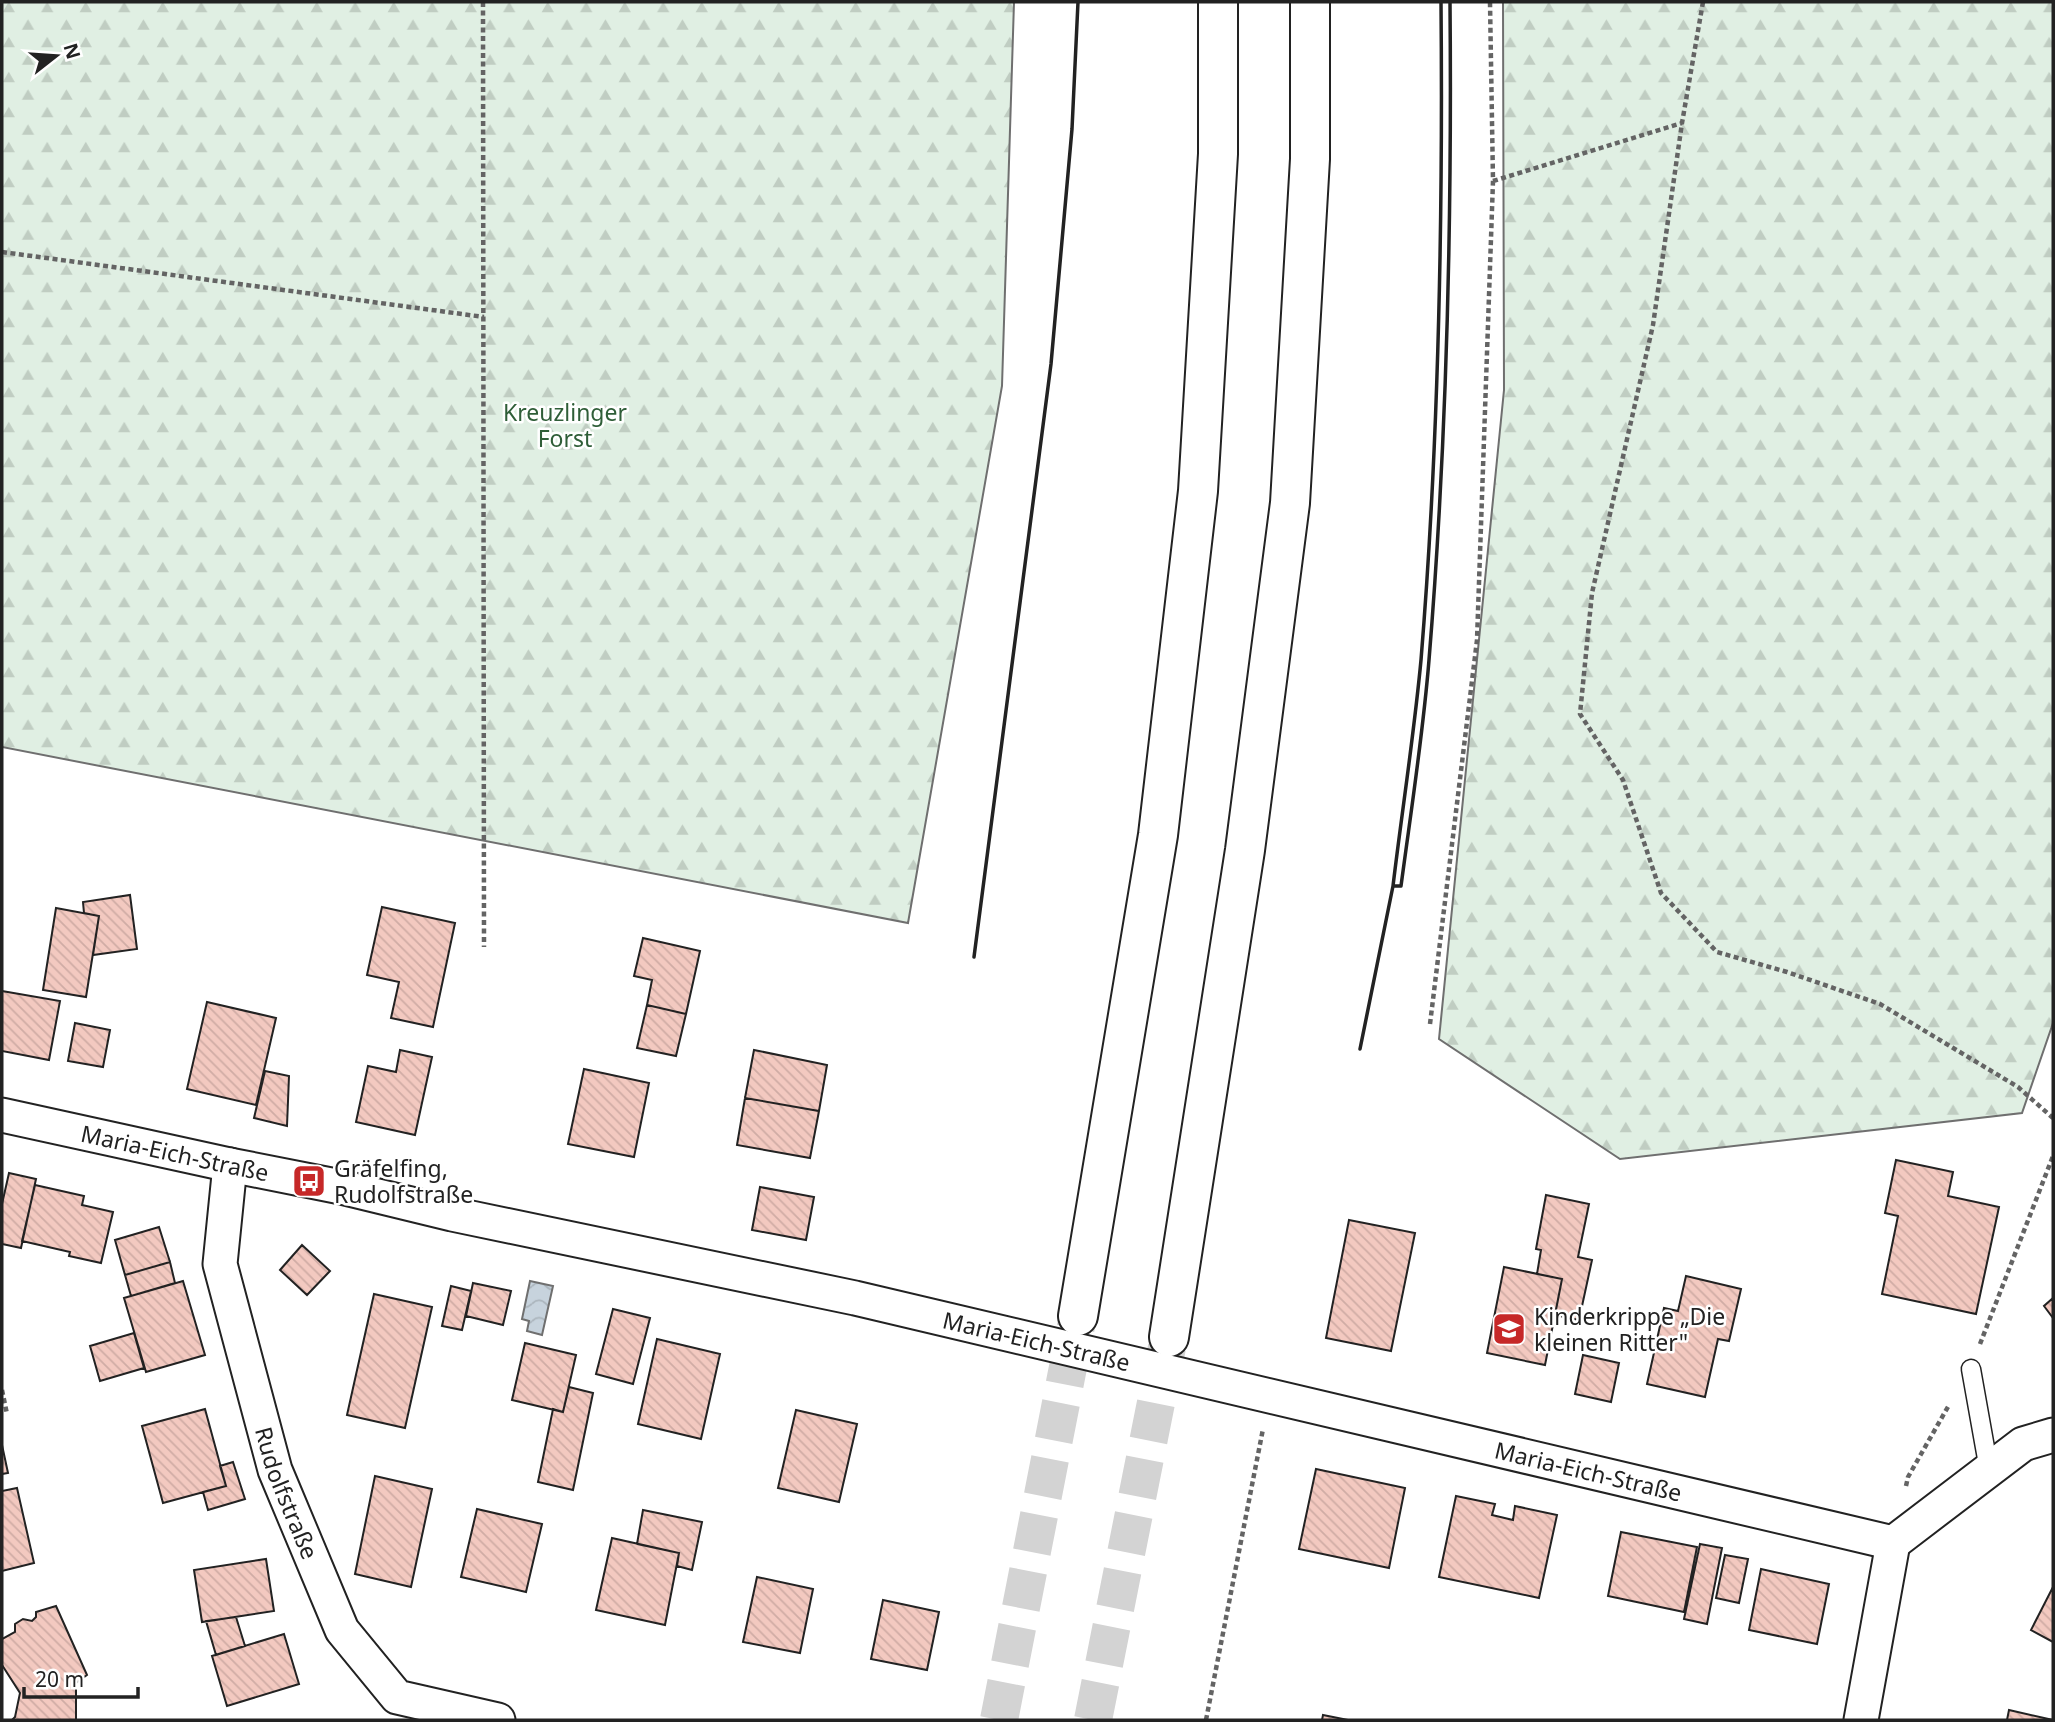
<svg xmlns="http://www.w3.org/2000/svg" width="2055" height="1722" font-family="'Noto Sans',sans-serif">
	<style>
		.forest { fill: url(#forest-firs); stroke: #6f6f6f; stroke-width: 2 }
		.water { fill: url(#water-waves); stroke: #6f6f6f; stroke-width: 2 }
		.building { fill: url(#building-back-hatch); stroke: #222; stroke-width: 2 }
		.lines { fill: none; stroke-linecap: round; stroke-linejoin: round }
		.motorway-tunnel { stroke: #d3d3d3; stroke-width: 38; stroke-dasharray: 38 19; stroke-linecap: butt }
		.service-casing { stroke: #222; stroke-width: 21 }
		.minor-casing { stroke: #222; stroke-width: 37 }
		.motorway-casing { stroke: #222; stroke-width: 42 }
		.path { stroke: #646464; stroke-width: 4.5; stroke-dasharray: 5 3.5; stroke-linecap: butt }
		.service { stroke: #fff; stroke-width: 18 }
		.minor { stroke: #fff; stroke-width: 33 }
		.motorway { stroke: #fff; stroke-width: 38 }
		.wall { stroke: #222; stroke-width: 3.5 }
		.labels { text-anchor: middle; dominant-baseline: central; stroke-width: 5; stroke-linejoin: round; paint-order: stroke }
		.park-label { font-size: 23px; fill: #2f5e38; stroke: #fff }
		.street-label { font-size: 23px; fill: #222; stroke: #fff }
		.poi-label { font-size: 23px; fill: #222; stroke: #fff; text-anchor: start }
	</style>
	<defs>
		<pattern id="forest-firs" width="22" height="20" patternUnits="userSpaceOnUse" patternTransform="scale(1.75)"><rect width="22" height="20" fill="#e0efe3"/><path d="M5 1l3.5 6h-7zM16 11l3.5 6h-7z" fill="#c0cdc2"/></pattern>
		<pattern id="water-waves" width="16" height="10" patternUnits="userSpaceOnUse" patternTransform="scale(1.75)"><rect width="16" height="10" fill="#c7d3dd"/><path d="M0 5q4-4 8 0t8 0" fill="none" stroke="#abb5bd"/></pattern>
		<pattern id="building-back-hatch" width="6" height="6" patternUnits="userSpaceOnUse" patternTransform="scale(1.75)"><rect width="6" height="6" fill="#f3c9c0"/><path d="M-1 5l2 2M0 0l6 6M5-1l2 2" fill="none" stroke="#d0aca5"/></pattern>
	</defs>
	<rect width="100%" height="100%" fill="#fff"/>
	<path class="forest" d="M2,2H1014L1002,386L908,923L2,747Z
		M1503,2H2053V1023L2022,1113L1620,1159L1439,1039L1504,390Z"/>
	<path class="water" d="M530,1281L553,1286L542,1335L527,1331L529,1321L522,1319Z"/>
	<path class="building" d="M130,895L137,949L93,955L99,916L84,913L83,902Z
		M382,907L455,923L433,1027L391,1018L399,982L367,975Z
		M56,908L99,916L86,997L43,990Z
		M643,938L700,951L686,1014L647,1005L652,980L634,976Z
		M2,991L60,1001L49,1060L2,1051Z
		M207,1002L276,1018L256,1105L187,1089Z
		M647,1005L686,1014L676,1056L637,1048Z
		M75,1023L110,1030L103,1067L68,1061Z
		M400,1050L432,1057L415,1135L356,1122L368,1066L396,1072Z
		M754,1050L827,1065L819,1111L745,1098Z
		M584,1069L649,1083L634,1157L568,1144Z
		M265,1071L289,1076L287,1126L254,1118Z
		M745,1098L819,1111L810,1158L737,1145Z
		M1896,1160L1953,1172L1948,1196L1999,1207L1976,1314L1882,1294L1898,1216L1885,1213Z
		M9,1173L36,1179L21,1248L2,1244V1204Z
		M35,1185L84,1196L82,1205L113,1212L101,1263L69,1256L70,1252L22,1241Z
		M760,1187L814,1197L806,1240L752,1230Z
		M1546,1195L1589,1204L1578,1257L1592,1260L1579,1320L1555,1315L1562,1279L1537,1274L1541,1250L1536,1249Z
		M1349,1220L1415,1233L1391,1351L1326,1338Z
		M159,1227L170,1262L125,1275L115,1240Z
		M302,1245L330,1271L307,1295L280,1270Z
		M170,1262L175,1283L131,1296L125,1275Z
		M1504,1267L1562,1279L1545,1365L1487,1353Z
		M1686,1276L1741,1289L1729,1341L1718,1339L1705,1397L1647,1384L1664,1308L1678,1311Z
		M183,1281L205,1355L146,1372L124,1298Z
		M473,1283L511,1291L503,1325L466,1316Z
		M451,1286L471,1291L462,1330L442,1326Z
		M374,1294L432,1307L405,1428L347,1415Z
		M2053,1298V1318L2044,1306Z
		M613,1309L650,1318L633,1384L596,1374Z
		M134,1333L144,1368L100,1381L90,1346Z
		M657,1339L720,1354L701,1439L638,1424Z
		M525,1343L576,1355L563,1412L512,1400Z
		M1583,1355L1619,1363L1611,1402L1575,1394Z
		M569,1387L593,1393L573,1490L538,1482L553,1409L563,1412Z
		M205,1409L226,1486L163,1503L142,1426Z
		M796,1410L857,1424L839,1502L778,1488Z
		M2,1445L8,1473L2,1474Z
		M233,1462L245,1499L208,1510L203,1492L226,1486L220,1466Z
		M1316,1469L1405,1488L1389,1568L1299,1549Z
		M375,1476L432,1489L411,1587L355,1574Z
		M17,1488L34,1563L2,1571V1491Z
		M1456,1496L1495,1504L1492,1515L1513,1520L1515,1506L1557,1515L1539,1598L1439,1577Z
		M477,1509L542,1524L526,1592L461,1577Z
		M643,1510L702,1522L692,1570L677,1566L679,1553L637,1544Z
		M1621,1532L1697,1547L1684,1612L1608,1596Z
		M612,1538L679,1553L665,1625L596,1610Z
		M1700,1544L1722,1548L1707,1624L1684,1619Z
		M1725,1555L1748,1559L1739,1603L1716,1598Z
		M266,1559L274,1611L202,1622L194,1570Z
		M1761,1569L1829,1584L1817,1644L1749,1630Z
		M757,1577L813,1589L800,1653L743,1642Z
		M2053,1587V1642L2031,1630Z
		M883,1600L939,1612L927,1670L871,1659Z
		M56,1606L87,1675L76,1683V1720H12L15,1717L20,1693L2,1665V1639L15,1632V1624L23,1619L32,1621L36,1617V1612Z
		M236,1617L245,1646L216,1655L206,1621Z
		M284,1634L299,1684L227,1706L212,1656Z
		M2009,1710L2053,1720H2007Z
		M1323,1715L1348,1720H1322Z"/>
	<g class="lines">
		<path class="motorway-tunnel" d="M999,1720L1078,1316
			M1093,1720L1169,1337"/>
		<defs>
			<path id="service" d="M1971,1369L1989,1470"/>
			<g id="minor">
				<path id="s1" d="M2,1115L230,1165L341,1187L452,1214L855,1298L1893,1543L1861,1720"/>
				<path id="s2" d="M230,1165L220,1264L275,1470L342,1630L397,1697L498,1720"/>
				<path d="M1893,1543L2023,1444L2053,1435"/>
			</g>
			<path id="motorway" d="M1078,1316L1158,835L1198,491L1218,154V2
				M1169,1337L1245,850L1290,503L1310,159V2"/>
		</defs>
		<use href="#service" class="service-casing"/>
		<use href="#minor" class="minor-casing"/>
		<use href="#motorway" class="motorway-casing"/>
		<path class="path" d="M483,2L484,947
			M1703,2L1682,123L1653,325L1592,593L1580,714L1623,780L1661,893L1717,952L1787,972L1880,1004L2018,1087L2053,1118
			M1493,181L1682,123
			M2,252L484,317
			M1430,1024L1477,640L1493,181L1490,2
			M1980,1344L2053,1156
			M2,1390L7,1414
			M1906,1486L1908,1477L1949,1405
			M1206,1720L1263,1429"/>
		<use href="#service" class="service"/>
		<use href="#minor" class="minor"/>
		<use href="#motorway" class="motorway"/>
		<path class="wall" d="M1441,2C1443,221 1439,441 1421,660C1414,735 1402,811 1393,886H1401C1411,811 1423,735 1429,660C1447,441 1452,221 1450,2
			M974,957L1051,364L1072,129L1078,2
			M1360,1049L1393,886"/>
	</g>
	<defs>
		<symbol id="bus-square" viewBox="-11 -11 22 22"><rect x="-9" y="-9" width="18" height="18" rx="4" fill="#c62828" stroke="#fff"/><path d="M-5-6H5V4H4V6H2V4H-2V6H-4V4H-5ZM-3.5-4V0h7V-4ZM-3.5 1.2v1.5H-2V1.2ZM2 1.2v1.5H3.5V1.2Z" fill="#fff"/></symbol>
		<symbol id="school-square" viewBox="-11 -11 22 22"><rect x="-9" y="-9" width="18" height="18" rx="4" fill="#c62828" stroke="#fff"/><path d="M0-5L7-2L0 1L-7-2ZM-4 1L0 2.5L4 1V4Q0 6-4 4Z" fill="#fff"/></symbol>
	</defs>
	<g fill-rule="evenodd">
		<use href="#bus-square" x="290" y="1162" width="38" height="38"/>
		<use href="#school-square" x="1490" y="1310" width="38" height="38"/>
	</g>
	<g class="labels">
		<g class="park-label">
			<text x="565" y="412">Kreuzlinger<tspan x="565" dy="26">Forst</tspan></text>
		</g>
		<g class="street-label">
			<text stroke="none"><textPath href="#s1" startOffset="177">Maria-Eich-Straße</textPath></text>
			<text stroke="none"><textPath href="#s1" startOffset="1059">Maria-Eich-Straße</textPath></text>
			<text stroke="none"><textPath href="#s1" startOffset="1626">Maria-Eich-Straße</textPath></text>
			<text stroke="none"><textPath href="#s2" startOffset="338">Rudolfstraße</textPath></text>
		</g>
		<g class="poi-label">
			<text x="334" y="1168">Gräfelfing,<tspan x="334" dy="26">Rudolfstraße</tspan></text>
			<text x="1534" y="1316">Kinderkrippe „Die<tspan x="1534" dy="26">kleinen Ritter"</tspan></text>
		</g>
	</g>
	<rect width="2055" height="1722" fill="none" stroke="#222222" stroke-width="7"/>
	<g transform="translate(56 56) rotate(73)" stroke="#ffffff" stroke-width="5" paint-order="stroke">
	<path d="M0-5L12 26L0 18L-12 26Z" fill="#222222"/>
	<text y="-10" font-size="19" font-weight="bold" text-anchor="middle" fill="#222222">N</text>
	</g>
	<path d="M24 1687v10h114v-10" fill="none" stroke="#222222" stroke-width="3.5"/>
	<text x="35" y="1687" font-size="21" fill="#222222" stroke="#ffffff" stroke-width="5" paint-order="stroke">20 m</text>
</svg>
